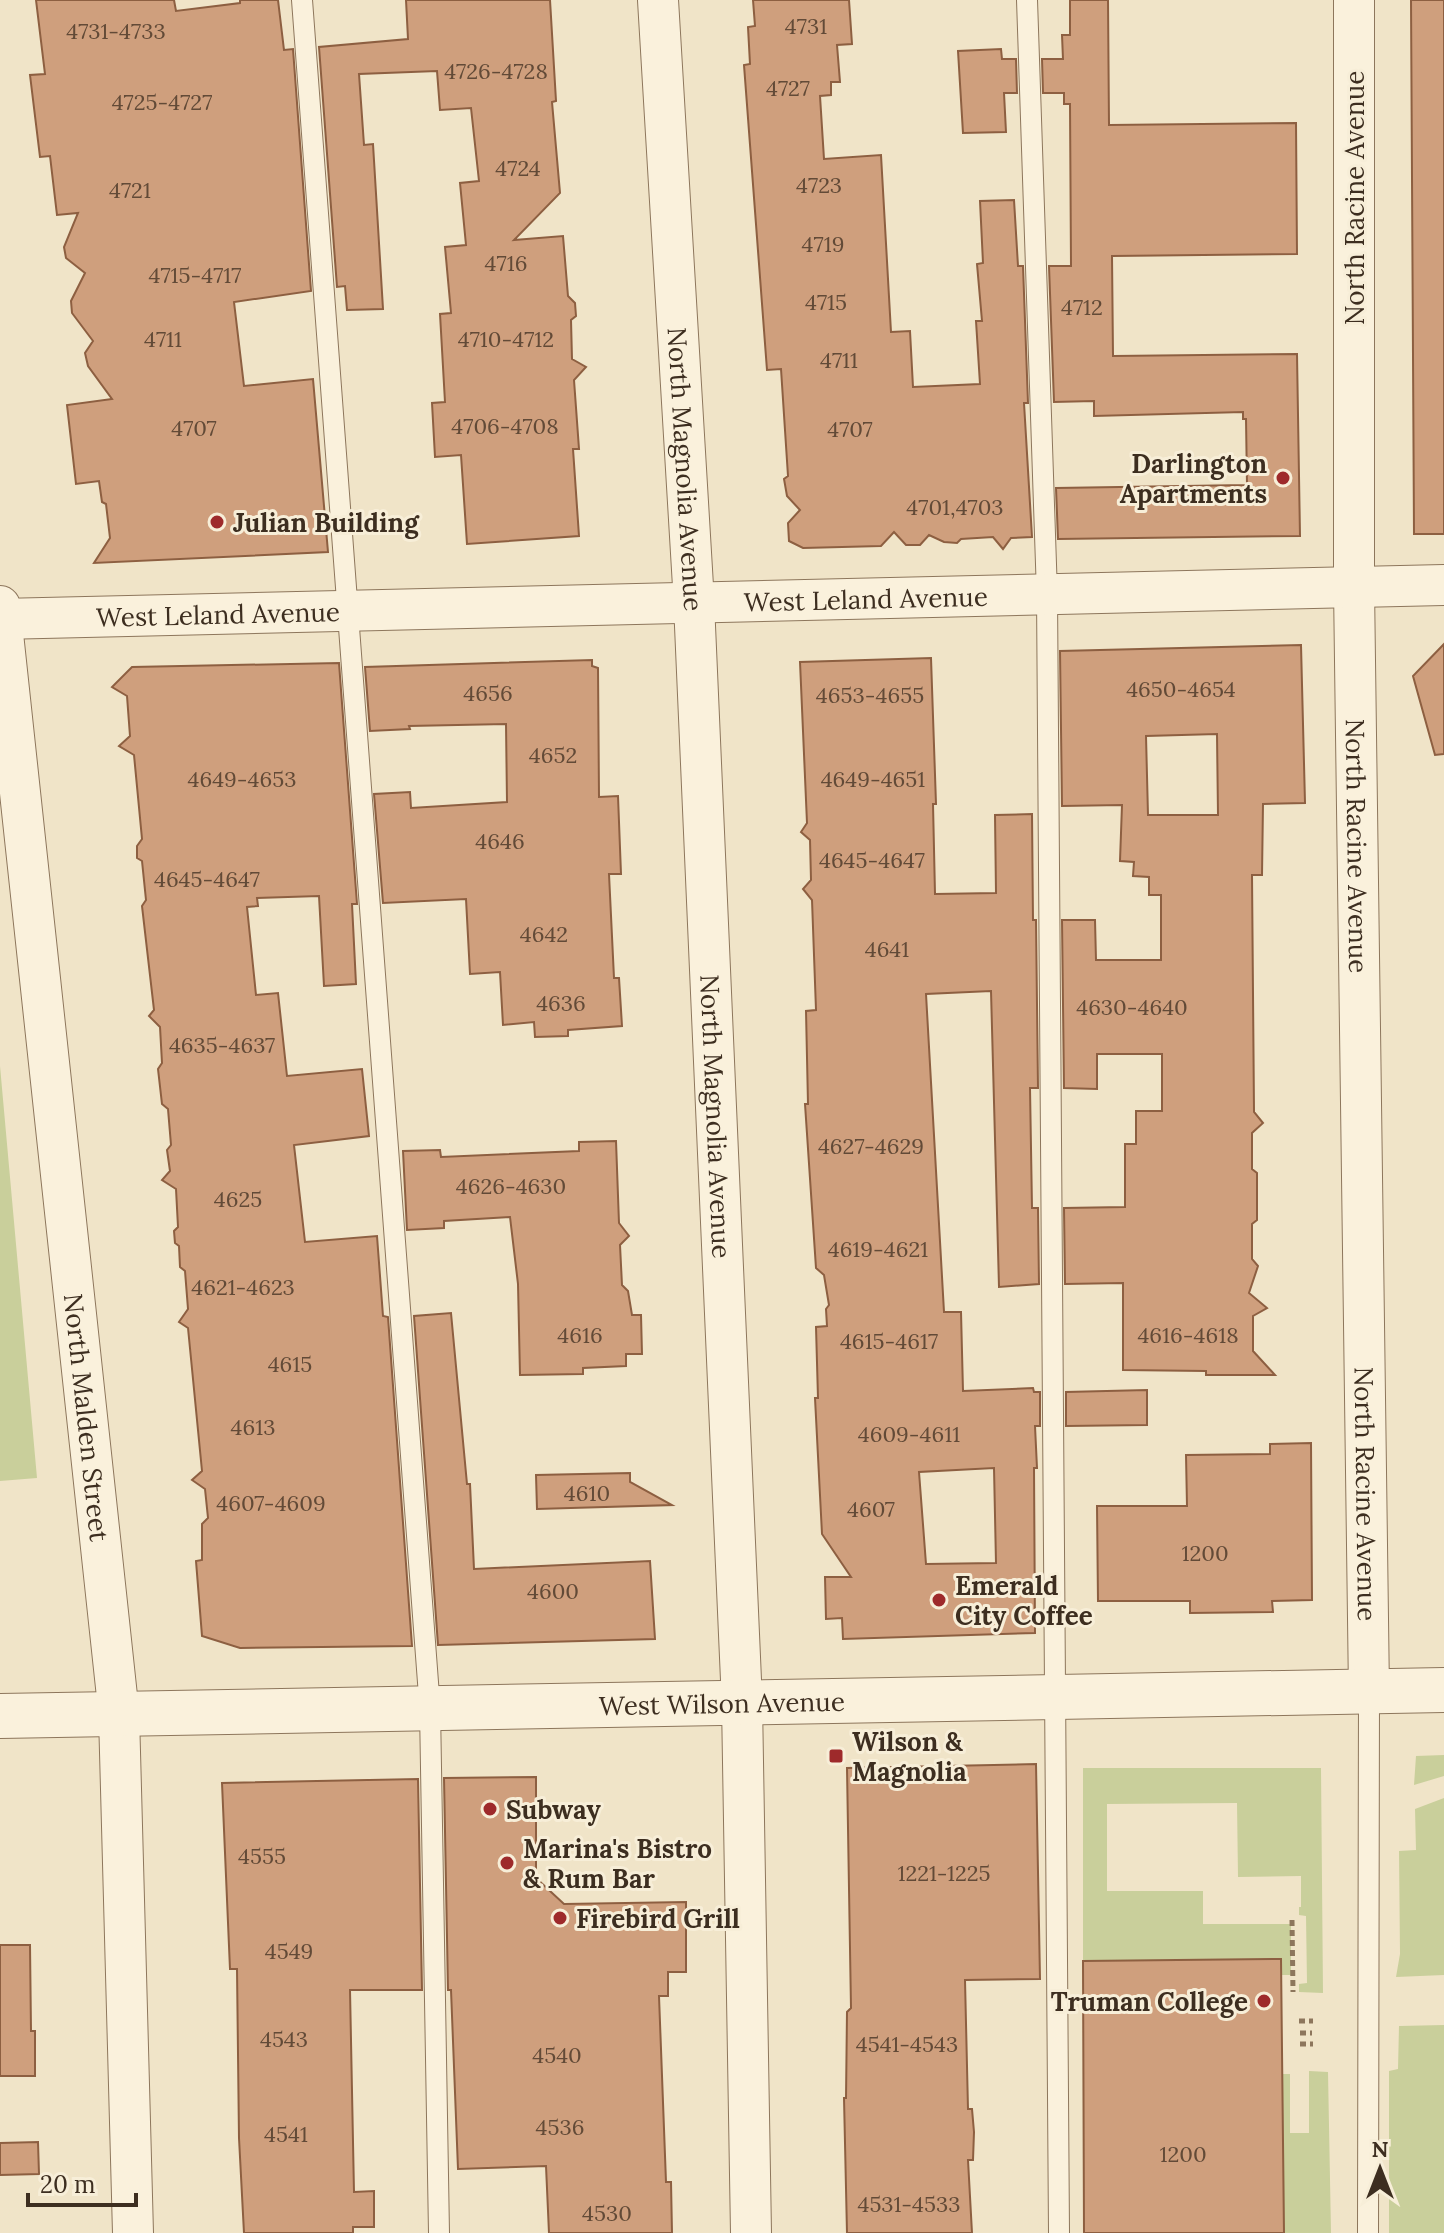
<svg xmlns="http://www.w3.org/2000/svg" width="1444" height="2233" font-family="Lora,serif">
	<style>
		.green { fill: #c9cf9b }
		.building { fill: #cf9f7d; stroke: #8d5f41; stroke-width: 2; fill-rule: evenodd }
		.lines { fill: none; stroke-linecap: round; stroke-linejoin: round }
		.service-casing { stroke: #8d765c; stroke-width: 22 }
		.minor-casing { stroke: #8d765c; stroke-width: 42 }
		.tertiary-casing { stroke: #8d765c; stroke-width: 46 }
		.path { stroke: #8d765c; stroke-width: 5; stroke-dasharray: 6 4; stroke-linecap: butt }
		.service { stroke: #faf1dc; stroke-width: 20 }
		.minor { stroke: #faf1dc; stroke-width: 40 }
		.tertiary { stroke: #faf1dc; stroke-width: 44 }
		.poi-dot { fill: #9e2a2b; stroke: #f7eed8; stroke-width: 3 }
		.labels { text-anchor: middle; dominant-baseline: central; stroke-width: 6; stroke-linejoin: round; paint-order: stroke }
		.number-label { font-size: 22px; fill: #624a37 }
		.street-label { font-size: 26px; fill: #3d2e20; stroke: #f7eed8 }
		.poi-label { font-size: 26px; font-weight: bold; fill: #3d2e20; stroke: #f7eed8; text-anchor: start }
	</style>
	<rect width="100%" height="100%" fill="#f0e4c8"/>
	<path class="green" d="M0,1066L37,1478L0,1481Z
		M1444,1755V1776L1414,1785L1416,1756Z
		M1083,1768H1321L1323,1993L1299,1992V1984L1307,1983L1306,1916L1299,1915V1907H1301V1876L1238,1877L1237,1803L1107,1804V1891H1203V1924H1291V1975H1281L1280,1959L1083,1961Z
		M1444,1798V1975L1396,1977L1400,1954L1399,1851L1416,1850L1415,1809Z
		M1444,2025V2233H1389V2071L1398,2069L1399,2026Z
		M1309,2071L1328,2072L1331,2233H1284L1282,2074H1290V2133H1309Z"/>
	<path class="building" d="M36,0H174L176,11L240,3V0H278L284,50L293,49L311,291L234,302L244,386L313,379L328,552L94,563L110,538L106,504L102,502L99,481L76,484L67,405L112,399L88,366L85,353L93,341L72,313L71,301L85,273L66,258L64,247L78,213L57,215L50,156L40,157L30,75L45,74Z
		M406,0H550L556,101L552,102L560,193L514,240L563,236L568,296L575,303L576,316L571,320L572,359L586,367L574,380L579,449H573L579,536L467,544L461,455L435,457L432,403L445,402L440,314L451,313L445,247L466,245L460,183L479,181L471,108L440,110L437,71L359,74L364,145L373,144L383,309L347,310L345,286L337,287L319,47L408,39Z
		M753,0H849L852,44L837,45L840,82H831V95L820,96L824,159L881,155L891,332L910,331L913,387L980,384L976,321H982L977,264L983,263L980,201L1014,200L1018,266H1023L1028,403H1024L1032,537L1011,538L1003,549L993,537L961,539L957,543L944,542L929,535L920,545H906L894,532L881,546L803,548L789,541L788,523L800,510L787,496L784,479L788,476L781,369L767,370L744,65L750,64L748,27L755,26Z
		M1070,0H1108L1109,125L1296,123L1297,254L1112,256L1113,356L1297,354L1300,536L1058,539L1056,488L1247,485L1246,419H1243V412L1094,416V401L1054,402L1049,266H1071L1070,104H1064V93H1043L1042,59H1063L1062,35H1070Z
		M1411,0H1444V534H1414Z
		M1001,49L1002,59H1016L1017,93H1004L1006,132L963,133L958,51Z
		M1444,644V754L1435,755L1413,676Z
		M1301,645L1305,803L1263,804L1262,875H1252L1254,1112L1263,1123L1252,1133V1169L1257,1173V1220L1252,1224V1259L1258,1266L1249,1293L1267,1308L1253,1316V1351L1275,1375H1206V1371L1123,1370V1283L1065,1284L1064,1208L1125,1207V1144H1136V1111H1162V1054H1097V1089L1064,1088L1062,920H1095L1096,960H1161V895H1149V877L1133,876L1134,862L1120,861L1122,805L1062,806L1060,651ZM1217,734L1218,815H1148L1146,736Z
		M931,658L936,804H933L935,894L996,893L995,815L1032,814L1033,920H1036L1038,1088H1030L1032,1208H1038L1039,1284L999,1287L991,991L926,994L944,1312H961L963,1391L1033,1388L1034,1392H1040V1426H1035L1037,1468H1034L1035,1633L843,1639L842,1618L826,1619L825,1577H851L822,1534L815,1398H818L816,1327L827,1326L826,1309L829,1305L824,1275L816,1268L805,1104H808L806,1011L816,1010L812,900L803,889L811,880L810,840L801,832L807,823L800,662ZM994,1468L996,1563L926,1564L919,1472Z
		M592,660V666L598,668L599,797L618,796L621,874H609L614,978H619L622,1026L568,1030V1036L535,1037L534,1022L503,1025L500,972L470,974L466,899L383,903L374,794L410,792L411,808L507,802L506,724L409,726L410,729L370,731L365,667Z
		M339,663L357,904H352L356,984L324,986L319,896L257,898L258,906L247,907L256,995L278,993L287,1076L362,1069L369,1136L294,1145L305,1242L377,1236L383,1316L388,1317L412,1646L240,1648L202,1636L196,1561L202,1560V1524L208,1518L205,1489L192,1480L202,1471L188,1328L179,1322L188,1309L185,1271L180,1267L179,1246L175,1243L174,1231L178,1227L176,1189L162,1180L170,1171L167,1150L171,1145L168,1109L162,1104L158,1069L162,1063L160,1027L149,1016L154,1010L142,906L146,900L142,861L137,858V846L142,839L134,755L119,746L130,736L127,696L112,687L132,667Z
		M616,1141L619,1223L629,1236L620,1245L622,1285L628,1291L632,1315H641L642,1354H626V1366L583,1368V1374L520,1375L518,1284L510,1217L444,1221V1228L407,1230L403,1151L440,1150L441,1157L579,1151V1142Z
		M451,1313L467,1484H470L474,1569L650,1561L655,1639L438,1645L414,1316Z
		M1147,1390V1425L1066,1426V1392Z
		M1311,1443L1312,1600L1272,1601L1273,1612L1190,1613V1601H1098L1097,1506H1187L1186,1455L1270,1454V1444Z
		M630,1473V1482L672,1505L537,1509L536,1475Z
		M1036,1764L1040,1979L965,1980L968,2109H972L974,2132L973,2160H968L972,2233H847L844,2098H846L847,2012L851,2008L847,1768Z
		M536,1777V1878L564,1904L686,1902V1972H668V1996H659L666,2182H671L672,2233H549L546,2166L458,2169L451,1990H448L444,1778Z
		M418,1779L422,1990H350L354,2192L374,2191V2227H353V2233H244L239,2138L237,1969H230L222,1783Z
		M0,1945H30L31,2031H35V2076H0Z
		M1281,1959L1284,2233H1084L1083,1961Z
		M38,2142L39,2174L0,2175V2143Z"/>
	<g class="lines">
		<defs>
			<path id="service" d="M302,0L430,1709L439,2233
				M1027,0L1047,594L1059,2233
				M1368,2233L1369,1692"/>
			<g id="minor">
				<path id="s1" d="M658,0L694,603L742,1703L751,2233"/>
				<path id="s2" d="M1354,0V587L1369,1692"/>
				<path id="s3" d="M0,606L119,1715L133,2233"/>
				<path id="s4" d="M0,619L1444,585"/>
			</g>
			<g id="tertiary">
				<path id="s5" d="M0,1716L1444,1690"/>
			</g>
		</defs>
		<use href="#service" class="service-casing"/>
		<use href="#minor" class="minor-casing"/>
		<use href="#tertiary" class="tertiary-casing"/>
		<path class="path" d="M1292,1920L1293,1992
			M1299,2021H1313
			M1300,2033H1312
			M1300,2044H1313"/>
		<use href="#service" class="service"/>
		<use href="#minor" class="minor"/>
		<use href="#tertiary" class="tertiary"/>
	</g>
	<g class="poi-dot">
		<circle cx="1283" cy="478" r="8"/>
		<circle cx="217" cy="522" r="8"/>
		<circle cx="939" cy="1600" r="8"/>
		<rect x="828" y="1748" width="16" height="16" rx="4"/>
		<circle cx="490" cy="1809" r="8"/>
		<circle cx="507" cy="1863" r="8"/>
		<circle cx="560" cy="1918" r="8"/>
		<circle cx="1264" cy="2001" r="8"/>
	</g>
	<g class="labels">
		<g class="number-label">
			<text x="806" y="26">4731</text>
			<text x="116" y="31">4731-4733</text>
			<text x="496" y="71">4726-4728</text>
			<text x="788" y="88">4727</text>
			<text x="162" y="102">4725-4727</text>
			<text x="518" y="168">4724</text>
			<text x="819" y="185">4723</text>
			<text x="130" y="190">4721</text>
			<text x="823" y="244">4719</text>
			<text x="506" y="263">4716</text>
			<text x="195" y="275">4715-4717</text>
			<text x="826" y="302">4715</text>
			<text x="1082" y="307">4712</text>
			<text x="163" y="339">4711</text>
			<text x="506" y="339">4710-4712</text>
			<text x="839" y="360">4711</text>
			<text x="505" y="426">4706-4708</text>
			<text x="194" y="428">4707</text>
			<text x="850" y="429">4707</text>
			<text x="955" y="507">4701,4703</text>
			<text x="1181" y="689">4650-4654</text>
			<text x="488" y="693">4656</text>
			<text x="870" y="695">4653-4655</text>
			<text x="553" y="755">4652</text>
			<text x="242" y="779">4649-4653</text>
			<text x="873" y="779">4649-4651</text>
			<text x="500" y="841">4646</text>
			<text x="872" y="860">4645-4647</text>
			<text x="207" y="879">4645-4647</text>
			<text x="544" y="934">4642</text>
			<text x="887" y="949">4641</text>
			<text x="561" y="1003">4636</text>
			<text x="1132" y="1007">4630-4640</text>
			<text x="222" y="1045">4635-4637</text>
			<text x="871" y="1146">4627-4629</text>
			<text x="511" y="1186">4626-4630</text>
			<text x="238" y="1199">4625</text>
			<text x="878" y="1249">4619-4621</text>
			<text x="243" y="1287">4621-4623</text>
			<text x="580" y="1335">4616</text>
			<text x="1188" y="1335">4616-4618</text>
			<text x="889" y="1341">4615-4617</text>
			<text x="290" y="1364">4615</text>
			<text x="253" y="1427">4613</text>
			<text x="909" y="1434">4609-4611</text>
			<text x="587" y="1493">4610</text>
			<text x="271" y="1503">4607-4609</text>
			<text x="871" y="1509">4607</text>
			<text x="1205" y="1553">1200</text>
			<text x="553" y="1591">4600</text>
			<text x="262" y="1856">4555</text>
			<text x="944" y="1873">1221-1225</text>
			<text x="289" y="1951">4549</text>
			<text x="284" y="2039">4543</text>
			<text x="907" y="2044">4541-4543</text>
			<text x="557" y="2055">4540</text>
			<text x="560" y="2127">4536</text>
			<text x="286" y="2134">4541</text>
			<text x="1183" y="2154">1200</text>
			<text x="909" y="2204">4531-4533</text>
			<text x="607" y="2213">4530</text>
		</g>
		<g class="street-label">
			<text transform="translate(1354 198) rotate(-90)">North Racine Avenue</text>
			<text stroke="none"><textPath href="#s1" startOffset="470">North Magnolia Avenue</textPath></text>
			<text stroke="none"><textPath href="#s4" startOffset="866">West Leland Avenue</textPath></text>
			<text stroke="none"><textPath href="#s4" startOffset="218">West Leland Avenue</textPath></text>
			<text stroke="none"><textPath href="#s2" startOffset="846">North Racine Avenue</textPath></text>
			<text stroke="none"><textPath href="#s1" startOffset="1118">North Magnolia Avenue</textPath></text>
			<text stroke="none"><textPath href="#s3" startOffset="816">North Malden Street</textPath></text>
			<text stroke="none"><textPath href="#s2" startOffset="1494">North Racine Avenue</textPath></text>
			<text stroke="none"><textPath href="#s5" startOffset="722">West Wilson Avenue</textPath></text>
		</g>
		<g class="poi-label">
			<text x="1267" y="463" text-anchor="end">Darlington<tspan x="1267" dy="30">Apartments</tspan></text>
			<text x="233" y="522">Julian Building</text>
			<text x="955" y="1585">Emerald<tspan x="955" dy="30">City Coffee</tspan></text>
			<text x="852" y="1741">Wilson &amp;<tspan x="852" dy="30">Magnolia</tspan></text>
			<text x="506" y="1809">Subway</text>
			<text x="523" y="1848">Marina's Bistro<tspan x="523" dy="30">&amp; Rum Bar</tspan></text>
			<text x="576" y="1918">Firebird Grill</text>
			<text x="1248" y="2001" text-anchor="end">Truman College</text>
		</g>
	</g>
	<g transform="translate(1380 2169)" stroke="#f7eed8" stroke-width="6" paint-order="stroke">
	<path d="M0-6L14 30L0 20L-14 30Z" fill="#3d2e20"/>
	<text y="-12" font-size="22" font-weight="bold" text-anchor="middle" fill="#3d2e20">N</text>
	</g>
	<path d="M28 2193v12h108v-12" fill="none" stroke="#3d2e20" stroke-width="4"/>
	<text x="40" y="2193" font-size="24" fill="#3d2e20" stroke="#f7eed8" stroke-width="6" paint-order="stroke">20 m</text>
</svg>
